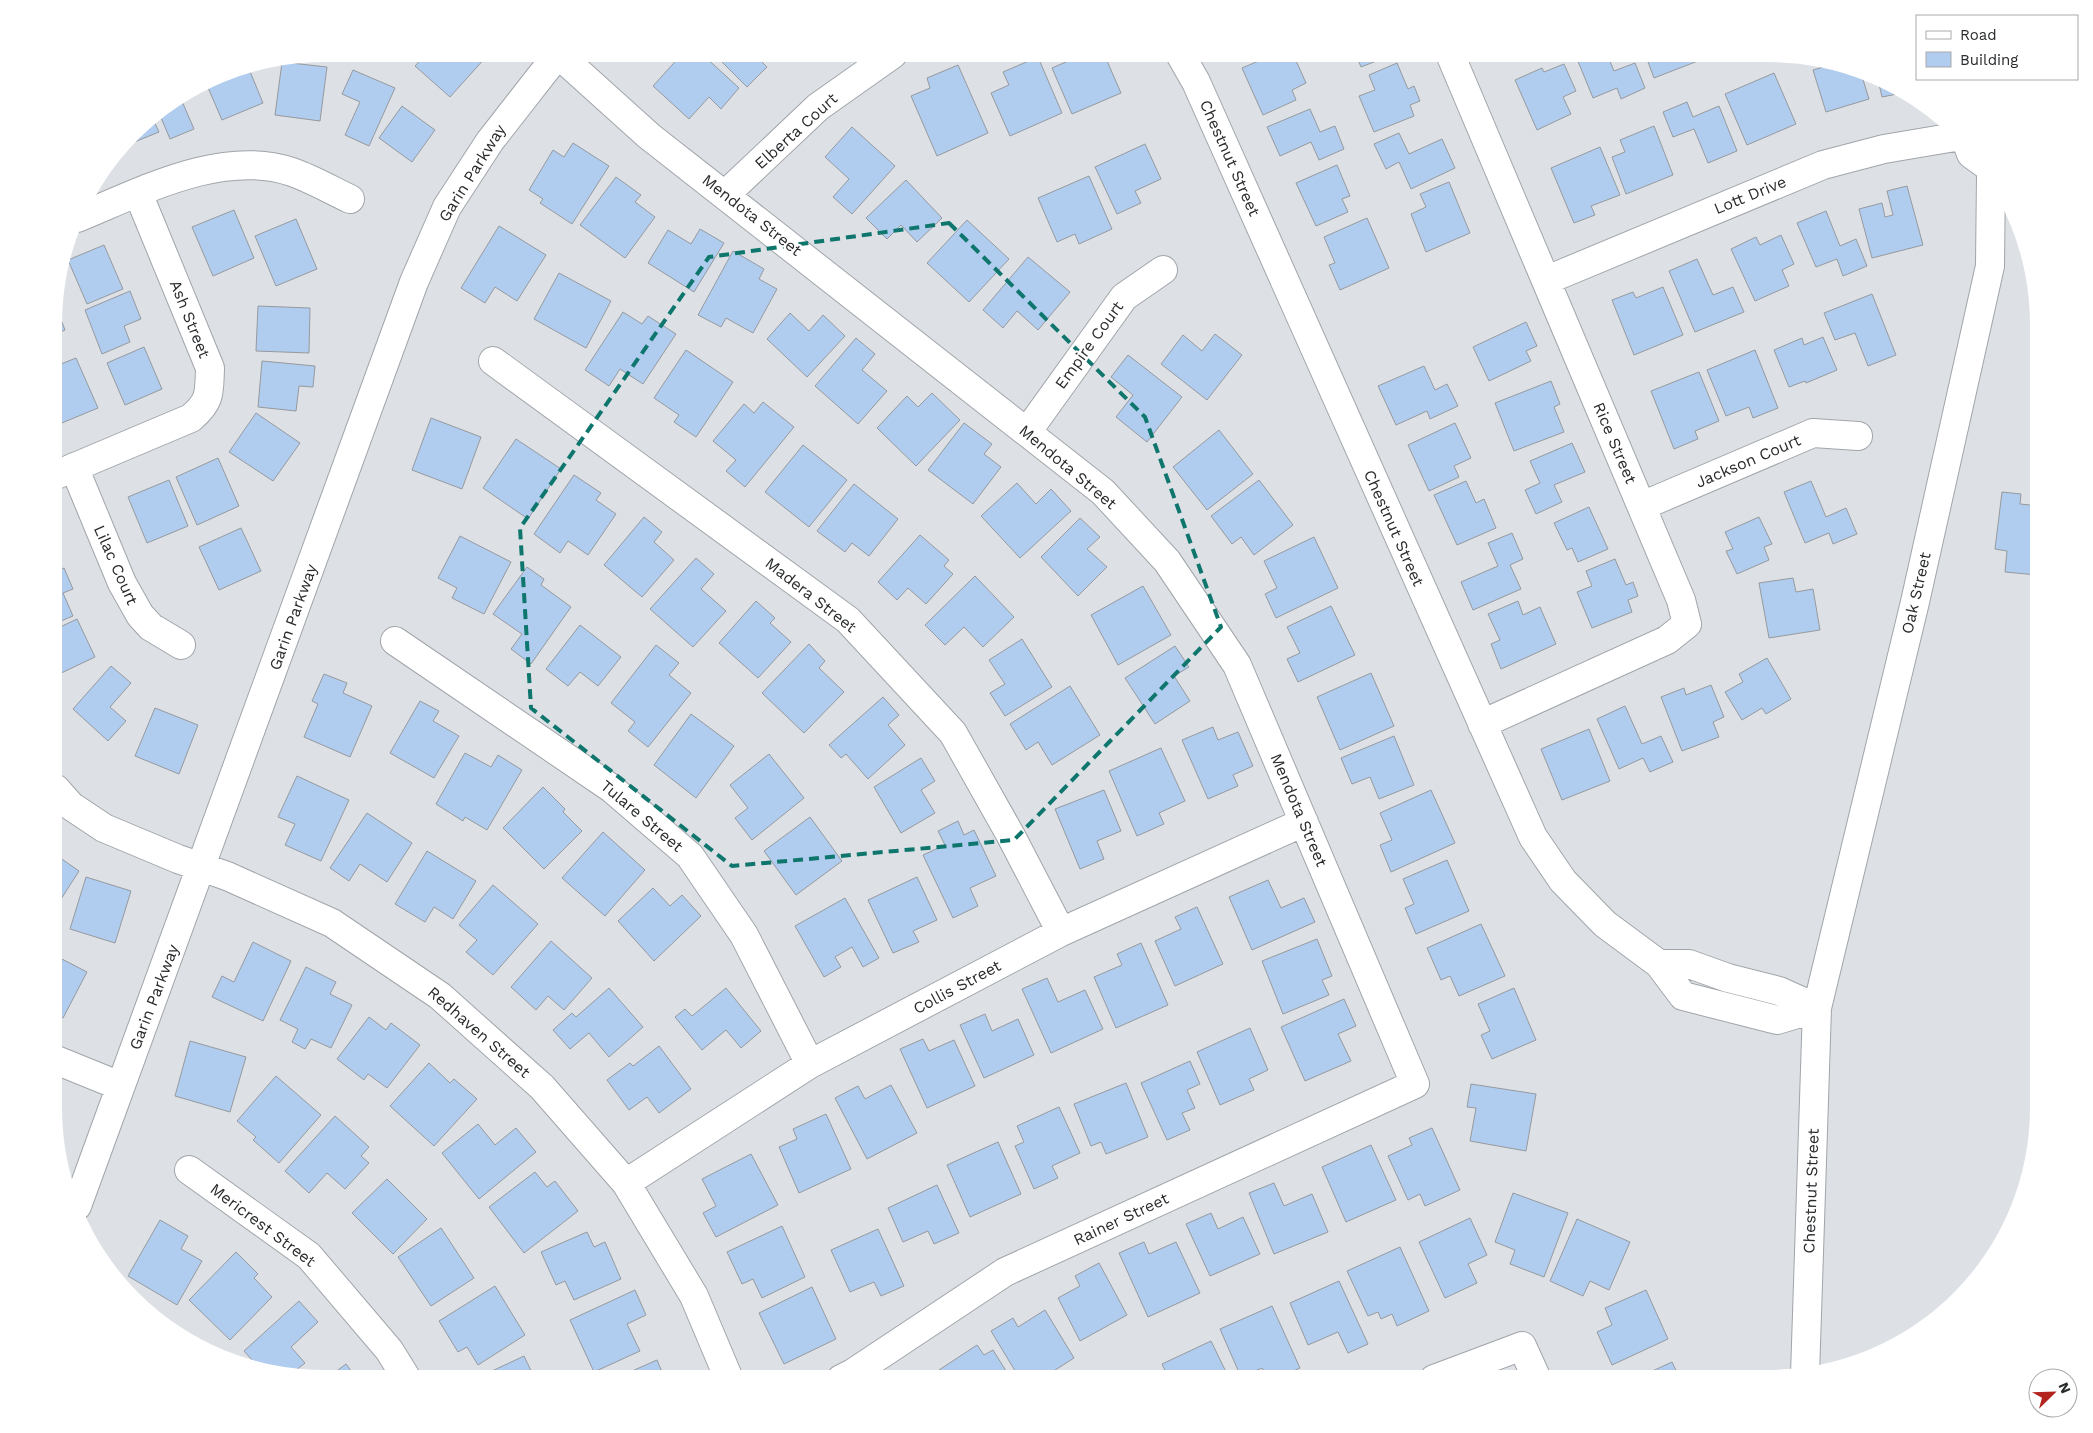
<svg xmlns="http://www.w3.org/2000/svg" width="2093" height="1433" font-family="'Work Sans',sans-serif">
	<style>
		.building { fill: #b0ccee; stroke: #969a9e }
		.lines { fill: none; stroke-linecap: round; stroke-linejoin: round }
		.minor-casing { stroke: #a1a5aa; stroke-width: 30 }
		.minor { stroke: #fff; stroke-width: 28 }
		.marked { fill: none; stroke: #0f766e; stroke-width: 4; stroke-dasharray: 10 6; stroke-linejoin: round }
		.labels { text-anchor: middle; dominant-baseline: central; stroke-width: 4.5; stroke-linejoin: round; paint-order: stroke }
		.street-label { font-size: 16px; fill: #282a2c; stroke: #fff }
	</style>
	<rect width="100%" height="100%" fill="#dde1e6"/>
	<path class="building" d="M426,54H483L486,57L450,97L415,66Z
		M682,54H702L739,88L721,109L709,97L689,119L653,86Z
		M714,54H760L757,57L767,67L747,87Z
		M1084,54H1104L1121,93L1072,114L1052,68Z
		M1275,54H1293L1306,83L1292,90L1296,100L1263,115L1242,68Z
		M1349,54H1392V55L1361,67L1357,57L1351,60Z
		M1575,54H1607L1614,71L1635,63L1645,88L1621,99L1617,88L1593,98Z
		M1645,54H1701L1703,59L1654,78Z
		M1038,57L1062,113L1010,136L991,93L1009,85L1003,72Z
		M282,62L327,67L320,121L275,115Z
		M1397,63L1408,89L1414,86L1420,101L1410,105L1414,116L1374,132L1359,96L1375,90L1369,75Z
		M1564,64L1576,91L1563,97L1571,114L1537,130L1515,80L1542,68L1544,72Z
		M1834,64L1846,66L1847,70L1854,68L1860,70L1869,99L1826,112L1813,70Z
		M958,65L988,133L937,156L911,96L930,88L927,78Z
		M249,69L263,103L222,120L206,83L221,74Z
		M353,70L395,88L369,146L345,135L360,102L342,94Z
		M1774,73L1796,124L1747,145L1725,94Z
		M1878,80L1902,93L1882,97Z
		M181,99L194,129L170,139L159,113Z
		M1687,102L1693,117L1719,106L1737,151L1708,163L1694,129L1673,137L1663,112Z
		M402,106L435,130L412,162L379,138Z
		M1310,109L1320,132L1335,126L1344,149L1319,160L1311,142L1280,156L1267,127Z
		M152,117L159,132L127,145L146,121Z
		M1654,126L1673,175L1626,194L1612,157L1625,152L1620,140Z
		M852,127L895,166L852,214L833,197L849,179L825,157Z
		M1399,133L1409,154L1442,139L1455,168L1411,189L1399,162L1386,169L1374,144Z
		M573,143L609,166L572,224L540,203L543,199L529,190L553,150L564,157Z
		M1145,144L1161,179L1135,191L1141,203L1117,214L1095,167Z
		M1600,147L1620,195L1591,206L1595,215L1574,223L1551,168Z
		M1337,165L1350,196L1342,199L1348,212L1316,226L1296,183Z
		M1089,176L1112,229L1079,244L1075,234L1057,242L1038,198Z
		M616,177L641,195L635,202L655,217L625,258L580,225Z
		M906,180L942,218L917,242L901,225L887,239L866,218Z
		M1449,182L1470,233L1426,252L1411,214L1426,207L1420,194Z
		M1907,186L1923,245L1872,258L1859,209L1882,203L1885,217L1893,215L1887,191Z
		M234,210L254,258L213,276L192,227Z
		M1826,211L1840,246L1856,239L1867,266L1843,276L1837,259L1816,267L1797,223Z
		M1367,218L1389,268L1340,290L1329,265L1335,263L1324,237Z
		M296,219L317,269L276,286L255,236Z
		M967,220L1009,259L969,302L927,263Z
		M499,226L546,255L517,301L495,287L485,303L461,288Z
		M700,229L724,243L694,292L648,263L668,230L691,244Z
		M1781,235L1794,264L1782,270L1789,286L1755,301L1731,249L1756,237L1760,245Z
		M104,245L123,289L87,304L68,260Z
		M733,251L764,269L759,279L777,289L753,333L726,318L721,327L698,315Z
		M1028,257L1070,292L1038,330L1017,311L1003,328L983,310Z
		M1697,259L1713,295L1733,287L1744,312L1695,332L1669,271Z
		M559,273L611,301L586,348L534,319Z
		M1663,287L1683,335L1634,355L1612,300L1633,292L1636,298Z
		M130,291L141,319L124,326L130,342L102,354L85,310Z
		M1872,294L1896,355L1868,366L1855,333L1835,340L1824,313Z
		M258,306L310,308L309,353L256,351Z
		M56,307L65,330L56,334Z
		M623,312L642,324L648,316L676,334L643,384L620,369L609,386L585,370Z
		M790,313L809,331L823,315L845,336L807,377L767,339Z
		M1526,322L1537,346L1526,351L1531,361L1489,381L1473,347Z
		M1215,334L1242,355L1207,400L1161,364L1183,335L1202,351Z
		M1823,337L1837,370L1806,383L1805,381L1789,387L1774,350L1802,338L1804,345Z
		M856,338L875,354L862,370L887,391L858,424L815,386Z
		M144,347L162,389L125,405L107,363Z
		M686,350L733,382L696,437L674,422L679,415L654,398Z
		M1755,350L1778,408L1753,418L1749,407L1726,416L1707,370Z
		M1128,355L1182,397L1147,442L1116,417L1133,395L1111,377Z
		M76,358L98,408L57,425L56,366Z
		M262,361L315,366L313,387L299,386L296,411L258,407Z
		M1424,366L1435,390L1447,384L1458,406L1430,419L1427,411L1396,425L1378,386Z
		M1699,372L1719,421L1695,431L1698,439L1674,449L1651,391Z
		M1551,381L1560,404L1554,407L1564,432L1514,451L1495,403Z
		M932,393L960,420L916,466L877,428L907,396L918,407Z
		M763,402L794,427L745,487L726,471L736,460L713,441L744,404L754,413Z
		M256,413L300,443L273,481L229,452Z
		M431,418L481,437L462,489L412,470Z
		M964,423L992,444L984,454L1001,467L973,504L928,470Z
		M1455,423L1471,458L1454,466L1459,477L1429,491L1408,445Z
		M1219,430L1253,474L1207,510L1173,467Z
		M516,439L561,469L528,519L483,488Z
		M1572,443L1585,472L1554,485L1562,502L1536,514L1525,490L1540,483L1530,461Z
		M803,445L847,480L809,527L765,492Z
		M218,458L239,506L197,525L176,477Z
		M574,475L601,493L596,500L616,514L588,555L568,541L560,553L534,534Z
		M169,480L188,526L147,543L128,497Z
		M1259,480L1293,525L1254,555L1241,537L1232,544L1211,516Z
		M1466,481L1476,503L1484,499L1496,528L1457,545L1434,495Z
		M1811,481L1826,517L1846,508L1857,534L1833,544L1829,533L1805,543L1784,492Z
		M1017,483L1036,504L1051,489L1071,511L1020,558L981,516Z
		M854,484L898,519L869,556L852,543L845,552L817,531Z
		M2002,492L2021,494L2020,504L2039,506L2037,575L2005,572L2007,551L1995,549Z
		M1589,507L1608,549L1578,562L1572,548L1567,550L1554,523Z
		M644,517L662,532L654,542L674,560L642,597L604,565Z
		M1759,517L1772,544L1764,547L1769,560L1737,574L1726,551L1733,549L1725,532Z
		M1080,518L1100,537L1087,549L1107,567L1078,596L1041,557Z
		M241,528L261,571L219,590L199,547Z
		M1512,533L1523,559L1510,565L1521,589L1473,610L1461,582L1498,566L1488,543Z
		M920,535L949,560L944,566L953,574L926,604L908,588L897,600L878,582Z
		M460,536L511,562L484,614L452,598L457,588L438,578Z
		M1314,537L1338,588L1276,618L1265,594L1277,588L1264,561Z
		M696,558L714,574L701,589L726,611L693,647L650,609Z
		M1615,559L1626,585L1633,582L1638,596L1628,600L1632,612L1592,628L1577,592L1592,586L1586,571Z
		M527,567L544,579L541,585L571,607L531,664L511,649L522,634L493,614Z
		M64,568L73,589L63,593L73,616L56,623V572Z
		M975,576L1014,617L983,647L964,627L945,645L925,625Z
		M1793,578L1796,592L1813,589L1820,630L1769,638L1759,583Z
		M1143,586L1171,635L1118,665L1091,615Z
		M756,601L775,618L770,623L791,642L758,678L719,643Z
		M1518,601L1523,615L1540,607L1556,644L1501,669L1491,644L1500,640L1488,614Z
		M1331,606L1355,655L1298,682L1287,659L1300,653L1287,627Z
		M77,619L95,657L57,675L56,629Z
		M580,625L621,657L598,686L580,672L568,686L546,669Z
		M1022,639L1052,687L1005,716L990,693L1005,684L989,660Z
		M809,644L825,661L819,668L844,692L804,733L762,693Z
		M656,645L679,663L669,675L691,693L648,747L628,731L635,722L611,703Z
		M1175,646L1189,667L1174,676L1190,701L1155,724L1125,678Z
		M1767,658L1791,699L1766,714L1762,708L1742,720L1725,692L1743,682L1739,674Z
		M111,666L131,683L110,707L126,721L108,741L73,709Z
		M1371,673L1394,726L1340,750L1317,697Z
		M324,674L347,683L343,693L372,706L350,757L304,737L318,704L312,701Z
		M1711,685L1724,717L1713,722L1719,737L1682,751L1661,697L1684,688L1686,695Z
		M1070,686L1100,735L1052,765L1038,742L1026,750L1010,724Z
		M883,697L899,715L888,725L905,745L868,779L846,754L841,758L829,745Z
		M420,701L439,711L433,721L459,736L434,778L390,753Z
		M1625,706L1642,744L1661,736L1673,762L1650,772L1643,758L1619,769L1597,719Z
		M155,708L198,725L179,774L135,756Z
		M691,714L734,746L696,798L654,765Z
		M1213,727L1218,740L1238,732L1253,766L1233,775L1238,786L1208,799L1182,740Z
		M1589,729L1610,781L1562,800L1541,749Z
		M1394,736L1414,785L1379,799L1370,777L1352,784L1341,758Z
		M1161,748L1185,801L1159,813L1164,824L1137,836L1109,771Z
		M465,753L491,767L498,755L522,770L487,830L465,817L463,821L436,804Z
		M769,754L804,798L752,840L735,818L748,808L730,785Z
		M921,758L935,781L921,790L935,813L901,833L874,787Z
		M297,776L349,800L321,861L285,845L295,824L278,817Z
		M543,787L565,809L563,812L582,831L544,869L503,828Z
		M1104,790L1121,831L1097,841L1104,859L1080,869L1055,809Z
		M1431,790L1455,843L1391,872L1380,845L1392,840L1380,813Z
		M367,813L412,843L387,882L360,864L349,881L330,868Z
		M810,817L842,861L796,895L764,851Z
		M958,821L964,835L974,830L996,876L970,888L978,906L953,918L923,855L945,845L938,831Z
		M603,832L645,870L605,916L562,878Z
		M427,851L476,881L453,919L434,907L425,922L395,904Z
		M56,855L79,871L56,907Z
		M1447,860L1469,911L1416,934L1405,908L1414,904L1403,879Z
		M86,877L131,891L115,943L70,929Z
		M917,877L937,920L913,931L919,942L893,953L868,900Z
		M1268,880L1281,908L1304,898L1315,922L1252,950L1229,897Z
		M493,885L538,924L493,975L466,952L477,940L459,925Z
		M653,888L670,906L682,895L701,916L654,961L618,921Z
		M845,898L879,958L863,967L852,947L835,957L841,967L824,977L795,926Z
		M1197,907L1223,964L1175,986L1155,941L1181,929L1175,917Z
		M1481,924L1505,976L1459,996L1450,976L1441,980L1427,948Z
		M1317,939L1332,976L1322,980L1329,995L1283,1014L1262,961Z
		M551,941L592,978L564,1010L548,996L536,1010L511,987Z
		M253,942L291,961L263,1021L212,997L222,976L234,982Z
		M1141,943L1168,1005L1116,1028L1094,977L1122,965L1117,954Z
		M56,956L87,972L63,1018L56,1014Z
		M306,967L336,982L330,994L352,1005L331,1048L311,1039L305,1049L292,1042L298,1029L280,1020Z
		M1047,978L1058,1002L1085,990L1103,1029L1051,1053L1022,989Z
		M609,988L643,1027L609,1057L589,1033L570,1049L553,1030L572,1013L576,1017Z
		M726,988L761,1031L741,1048L726,1030L702,1050L675,1017L685,1009L692,1016Z
		M1514,988L1536,1040L1492,1059L1481,1035L1490,1031L1478,1004Z
		M1344,999L1356,1026L1338,1034L1351,1061L1305,1081L1281,1027Z
		M985,1014L992,1031L1018,1019L1034,1055L984,1078L960,1025Z
		M369,1017L386,1030L391,1023L420,1045L387,1088L368,1074L364,1080L337,1059Z
		M1250,1028L1268,1070L1249,1079L1254,1090L1220,1105L1197,1052Z
		M923,1039L929,1051L954,1040L975,1086L927,1108L900,1049Z
		M190,1041L246,1057L230,1112L175,1096Z
		M659,1046L691,1089L659,1113L647,1097L629,1110L607,1080L630,1063L633,1066Z
		M1190,1061L1200,1084L1187,1090L1195,1108L1182,1113L1190,1130L1167,1140L1141,1083Z
		M429,1063L450,1083L454,1079L477,1099L434,1146L390,1106Z
		M276,1076L321,1115L279,1163L253,1140L256,1137L237,1121Z
		M1126,1083L1148,1137L1106,1154L1101,1142L1091,1146L1074,1104Z
		M1471,1084L1536,1094L1526,1151L1470,1141L1476,1108L1467,1107Z
		M891,1085L917,1133L867,1159L835,1098L858,1086L865,1099Z
		M1059,1107L1080,1153L1052,1166L1058,1178L1034,1189L1015,1146L1024,1142L1017,1126Z
		M826,1114L851,1169L799,1193L779,1147L797,1139L793,1129Z
		M335,1116L369,1147L361,1156L369,1163L345,1189L327,1173L309,1193L285,1171Z
		M478,1124L495,1145L516,1128L536,1152L479,1199L442,1153Z
		M1432,1128L1460,1190L1425,1206L1420,1194L1408,1200L1388,1156L1412,1145L1409,1138Z
		M998,1142L1021,1194L970,1217L947,1165Z
		M1371,1145L1396,1200L1346,1222L1322,1167Z
		M751,1154L778,1205L716,1237L703,1213L716,1206L702,1179Z
		M535,1172L547,1187L555,1181L578,1211L524,1253L489,1207Z
		M387,1179L427,1219L393,1254L352,1213Z
		M1274,1183L1284,1206L1312,1194L1328,1232L1274,1254L1249,1193Z
		M937,1185L959,1233L934,1244L928,1231L903,1242L888,1208Z
		M1513,1193L1568,1213L1544,1277L1510,1264L1515,1250L1495,1242Z
		M1211,1213L1218,1229L1243,1217L1260,1254L1210,1276L1186,1224Z
		M1470,1218L1487,1255L1468,1264L1477,1283L1445,1298L1419,1242Z
		M1577,1219L1630,1242L1609,1290L1590,1281L1583,1296L1550,1281Z
		M160,1220L188,1236L181,1249L202,1261L177,1305L128,1276Z
		M782,1226L805,1277L762,1298L753,1279L742,1284L727,1252Z
		M441,1228L474,1278L431,1306L398,1257Z
		M878,1229L904,1286L881,1296L874,1282L850,1292L831,1250Z
		M587,1232L594,1247L605,1242L621,1279L574,1300L565,1281L556,1285L541,1252Z
		M1144,1242L1149,1254L1176,1242L1200,1293L1148,1317L1119,1253Z
		M1400,1247L1429,1311L1397,1326L1392,1314L1381,1319L1378,1312L1368,1316L1347,1271Z
		M236,1252L258,1274L254,1278L272,1297L230,1340L189,1300Z
		M1099,1263L1127,1315L1080,1341L1058,1298L1080,1286L1075,1276Z
		M1339,1281L1368,1344L1348,1353L1338,1332L1308,1345L1290,1303Z
		M495,1286L525,1335L478,1365L467,1347L458,1352L439,1321Z
		M812,1287L836,1339L784,1364L759,1313Z
		M635,1290L646,1315L627,1324L640,1351L594,1372L570,1320Z
		M1646,1290L1668,1339L1612,1365L1597,1332L1612,1325L1605,1308Z
		M299,1301L318,1322L291,1347L305,1363L290,1375L260,1369L244,1351Z
		M1272,1306L1300,1368L1275,1379H1267L1262,1368L1241,1377L1220,1329Z
		M1045,1310L1074,1358L1041,1379H1020L991,1331L1013,1318L1018,1327Z
		M1211,1341L1228,1376L1222,1379H1169L1162,1364Z
		M977,1345L984,1355L993,1350L1011,1379H945L939,1370Z
		M524,1356L535,1379H475Z
		M657,1360L665,1379H614Z
		M1672,1362L1680,1379H1635Z
		M346,1364L357,1379H326Z
		M1140,1371L1144,1379H1125Z
		M1629,1372L1633,1379H1613Z"/>
	<g class="lines">
		<defs>
			<path id="minor" d="M558,54L649,136L1103,492L1167,561L1237,665L1415,1084L1005,1272L853,1373L841,1379
				M1180,54L1196,82L1533,837L1563,881L1605,924L1659,964L1683,996L1777,1020L1817,1008
				M1450,54L1681,600L1687,624L1667,640L1482,724
				M1966,140L1971,154L1985,164
				M726,194L818,107L893,54
				M77,218C141,192 222,148 292,172C312,179 331,190 350,199
				M1547,280L1823,165L1884,149L1961,136
				M493,361L848,620L953,733L1011,836L1061,932
				M1027,432L1124,297L1163,270
				M74,467L122,583L140,615L151,627L181,645
				M56,475L191,418C211,401 209,393 210,368L138,193
				M1642,506L1813,433L1858,436
				M395,641L611,788L690,856L744,935L810,1064
				M56,789L71,806L104,828L178,859L227,876L332,923L440,996L542,1087L626,1183L694,1296L729,1379
				M1659,964H1689L1728,978L1779,991L1817,1008
				M56,1060L120,1086
				M189,1170L309,1256L389,1350L407,1379
				M626,1183L810,1064L1061,932L1304,822
				M77,1206L414,282L447,207L490,141L558,54
				M1805,1375L1817,1008L1915,602L1990,266L1991,175
				M1434,1379L1522,1346L1537,1379"/>
		</defs>
		<use href="#minor" class="minor-casing"/>
		<use href="#minor" class="minor"/>
	</g>
	<path class="marked" d="M949,223L1145,417L1221,627L1014,840L732,866L531,708L520,528L709,257Z"/>
	<g class="labels">
		<g class="street-label">
			<text transform="translate(796 131) rotate(-42)">Elberta Court</text>
			<text transform="translate(1230 158) rotate(66)">Chestnut Street</text>
			<text transform="translate(472 173) rotate(-58)">Garin Parkway</text>
			<text transform="translate(1750 195) rotate(-22)">Lott Drive</text>
			<text transform="translate(752 215) rotate(38)">Mendota Street</text>
			<text transform="translate(190 319) rotate(68)">Ash Street</text>
			<text transform="translate(1089 345) rotate(-54)">Empire Court</text>
			<text transform="translate(1615 443) rotate(67)">Rice Street</text>
			<text transform="translate(1748 461) rotate(-23)">Jackson Court</text>
			<text transform="translate(1068 467) rotate(40)">Mendota Street</text>
			<text transform="translate(1394 528) rotate(66)">Chestnut Street</text>
			<text transform="translate(116 565) rotate(66)">Lilac Court</text>
			<text transform="translate(1916 593) rotate(-77)">Oak Street</text>
			<text transform="translate(811 595) rotate(38)">Madera Street</text>
			<text transform="translate(293 617) rotate(-70)">Garin Parkway</text>
			<text transform="translate(1299 810) rotate(67)">Mendota Street</text>
			<text transform="translate(642 816) rotate(40)">Tulare Street</text>
			<text transform="translate(957 987) rotate(-28)">Collis Street</text>
			<text transform="translate(154 997) rotate(-69)">Garin Parkway</text>
			<text transform="translate(479 1032) rotate(41)">Redhaven Street</text>
			<text transform="translate(1811 1191) rotate(-88)">Chestnut Street</text>
			<text transform="translate(1121 1219) rotate(-25)">Rainer Street</text>
			<text transform="translate(263 1225) rotate(37)">Mericrest Street</text>
		</g>
	</g>
	<path d="M0 0H2093V1433H0ZM324 62H1768A262 262 0 0 1 2030 324V1108A262 262 0 0 1 1768 1370H324A262 262 0 0 1 62 1108V324A262 262 0 0 1 324 62Z" fill="#fff" fill-rule="evenodd"/>
	<rect x="1916" y="15" width="162" height="65" fill="#ffffff" stroke="#a9aaab"/>
	<rect x="1926" y="31" width="25" height="8" fill="#ffffff" stroke="#a9aaab"/>
	<text x="1960" y="40" font-size="15" fill="#282a2c">Road</text>
	<rect x="1926" y="52" width="25" height="15" fill="#b0ccee" stroke="#a9aaab"/>
	<text x="1960" y="65" font-size="15" fill="#282a2c">Building</text>
	<g transform="translate(2053 1393) rotate(67)"><circle r="24" fill="#ffffff" stroke="#a9aaab"/>
	<path d="M0-4L9 19L0 12L-9 19Z" fill="#b3241e"/>
	<text y="-8" font-size="14" font-weight="bold" text-anchor="middle" fill="#282a2c">N</text>
	</g>
</svg>
